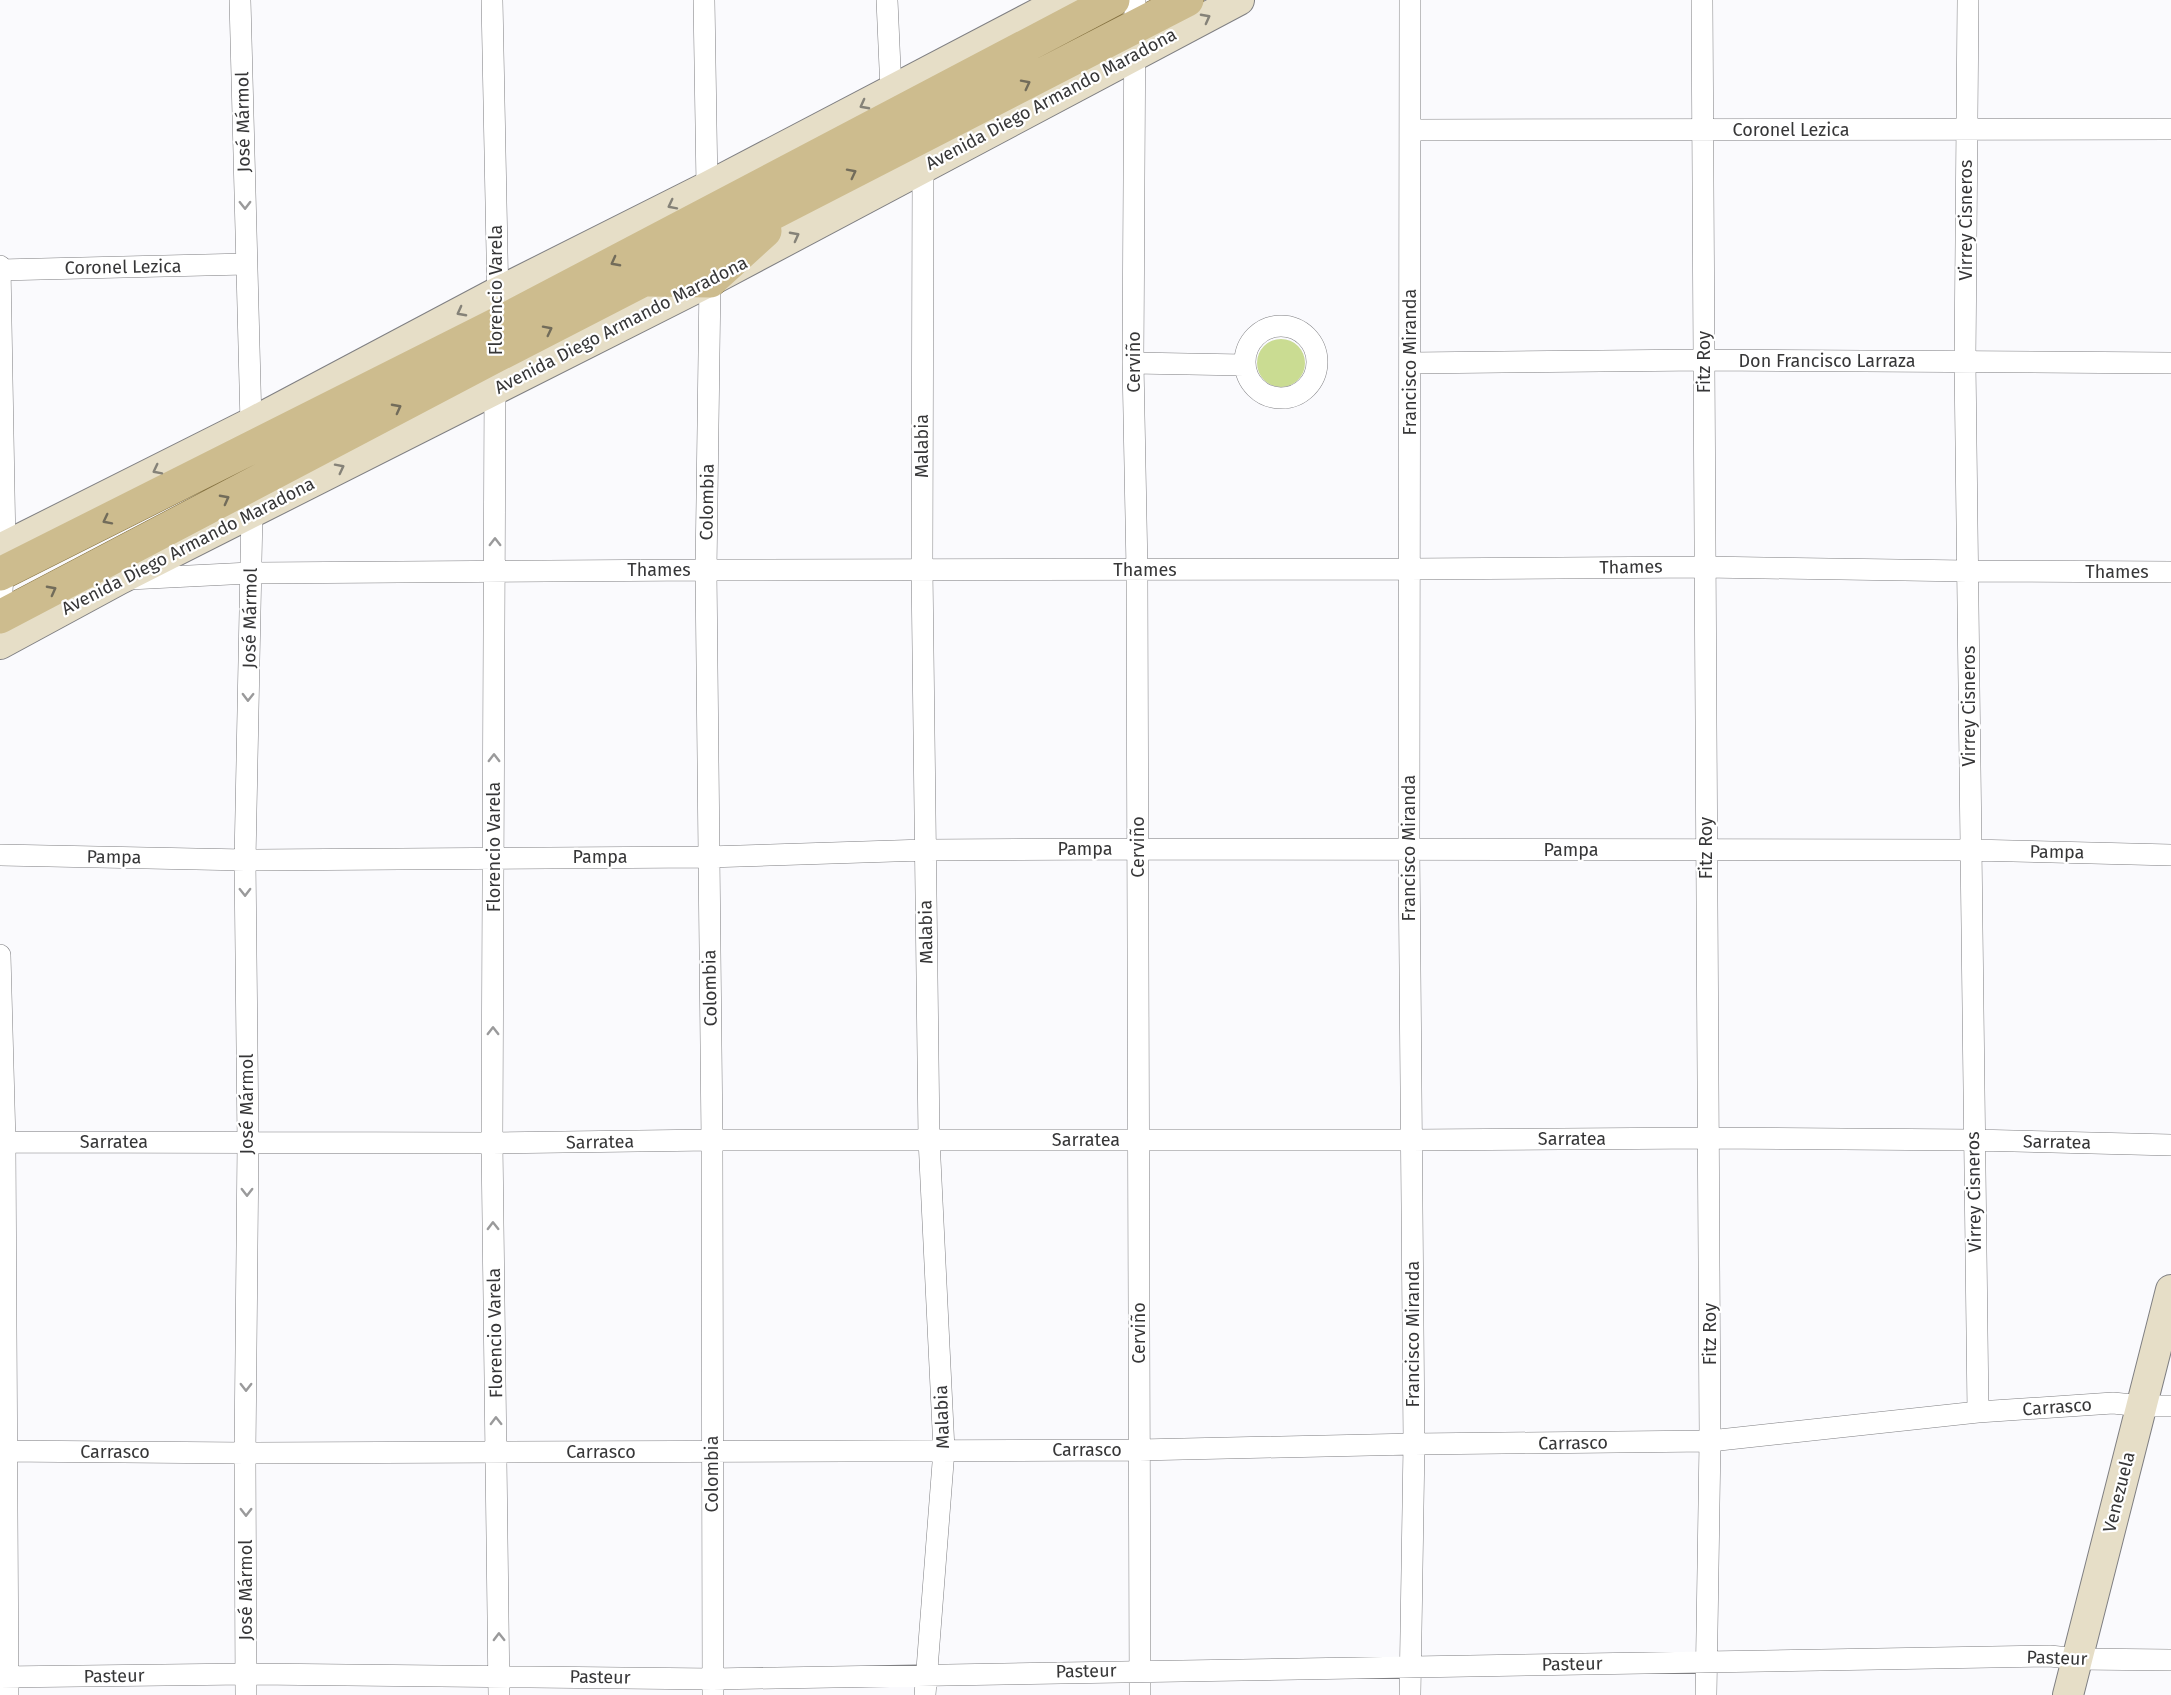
<svg xmlns="http://www.w3.org/2000/svg" width="2171" height="1695" font-family="'Fira Sans',sans-serif">
	<style>
		.green { fill: #cadc92 }
		.lines { fill: none; stroke-linecap: round; stroke-linejoin: round }
		.street-casing { stroke: #7f7f82; stroke-width: 22 }
		.secondary-casing { stroke: #7f7f82; stroke-width: 32 }
		.primary-casing { stroke: #83703f; stroke-width: 34 }
		.street { stroke: #fff; stroke-width: 21 }
		.secondary { stroke: #e6dec7; stroke-width: 30 }
		.primary { stroke: #cdbc8e; stroke-width: 33 }
		.oneway { stroke: #858278 }
		.oneway2 { stroke: #726c5a }
		.oneway3 { stroke: #9a9a9b }
		.labels { text-anchor: middle; dominant-baseline: central; stroke-width: 4.5; stroke-linejoin: round; paint-order: stroke }
		.street-label { font-size: 18px; fill: #363637; stroke: #fff }
	</style>
	<rect width="100%" height="100%" fill="#fafafd"/>
	<path class="green" d="M1257 363a24 24 0 1 1 48 0a24 24 0 1 1-48 0Z"/>
	<g class="lines">
		<defs>
			<path id="street" d="M240,0L251,423
				M492,0L498,303
				M704,0L707,187
				M887,0L891,91
				M1135,0L1133,363L1137,570L1140,1695
				M1410,0L1409,850L1414,1444L1410,1695
				M1702,0L1710,1441L1706,1695
				M1968,0L1965,362L1978,1412
				M1410,130L2171,129
				M923,167L922,569L929,1139L944,1450L925,1695
				M0,266L5,547L0,620
				M0,270L246,264
				M710,281L706,570L712,1140L713,1695
				M1245 362a36 36 0 1 1 72 0a36 36 0 1 1-72 0Z
				M1133,363L1244,365
				M1411,363L1704,360L2171,363
				M495,379L492,1143L499,1695
				M129,579L250,573L706,570L1408,569L1704,567L1967,571L2171,572
				M0,855L245,860L708,857L925,850L1139,849L1970,850L2171,855
				M0,955L5,1142L8,1695
				M0,1142L492,1143L712,1140H1411L1708,1138L1973,1140L2171,1145
				M0,1451L245,1453L1139,1450L1414,1444L1710,1441L1978,1412L2113,1403L2142,1406H2171
				M0,1677L246,1674L713,1679L2050,1656L2077,1659L2171,1660
				M246,1695L245,1453L248,1143L245,860L252,512"/>
			<path id="secondary" d="M0,549L251,423L498,292L707,187L1064,0
				M0,644L120,579L710,281L1239,0
				M2068,1695L2171,1290"/>
			<path id="primary" d="M649,280L710,281L765,231
				M0,574L497,324L1113,0
				M0,617L496,356L1187,0"/>
		</defs>
		<use href="#street" class="street-casing"/>
		<use href="#secondary" class="secondary-casing"/>
		<use href="#primary" class="primary-casing"/>
		<use href="#street" class="street"/>
		<use href="#secondary" class="secondary"/>
		<use href="#primary" class="primary"/>
	</g>
	<defs><path id="oneway-chevron" d="M-2-3.5L2.5 0L-2 3.5" fill="none" stroke-width="1.6" stroke-linecap="round" stroke-linejoin="round" transform="scale(1.5)"/></defs>
	<g class="oneway">
		<use href="#oneway-chevron" transform="translate(1206 18) rotate(-28)"/>
		<use href="#oneway-chevron" transform="translate(864 105) rotate(152)"/>
		<use href="#oneway-chevron" transform="translate(672 205) rotate(153)"/>
		<use href="#oneway-chevron" transform="translate(795 236) rotate(-28)"/>
		<use href="#oneway-chevron" transform="translate(461 312) rotate(152)"/>
		<use href="#oneway-chevron" transform="translate(340 468) rotate(-27)"/>
		<use href="#oneway-chevron" transform="translate(157 470) rotate(153)"/>
	</g>
	<g class="oneway2">
		<use href="#oneway-chevron" transform="translate(1026 84) rotate(-27)"/>
		<use href="#oneway-chevron" transform="translate(852 173) rotate(-27)"/>
		<use href="#oneway-chevron" transform="translate(615 262) rotate(152)"/>
		<use href="#oneway-chevron" transform="translate(548 330) rotate(-27)"/>
		<use href="#oneway-chevron" transform="translate(397 408) rotate(-28)"/>
		<use href="#oneway-chevron" transform="translate(225 499) rotate(-28)"/>
		<use href="#oneway-chevron" transform="translate(107 520) rotate(153)"/>
		<use href="#oneway-chevron" transform="translate(52 590) rotate(-28)"/>
	</g>
	<g class="oneway3">
		<use href="#oneway-chevron" transform="translate(245 205) rotate(89)"/>
		<use href="#oneway-chevron" transform="translate(495 542) rotate(-90)"/>
		<use href="#oneway-chevron" transform="translate(248 697) rotate(91)"/>
		<use href="#oneway-chevron" transform="translate(494 758) rotate(-90)"/>
		<use href="#oneway-chevron" transform="translate(245 892) rotate(89)"/>
		<use href="#oneway-chevron" transform="translate(493 1031) rotate(-90)"/>
		<use href="#oneway-chevron" transform="translate(247 1192) rotate(90)"/>
		<use href="#oneway-chevron" transform="translate(493 1226) rotate(-91)"/>
		<use href="#oneway-chevron" transform="translate(246 1387) rotate(90)"/>
		<use href="#oneway-chevron" transform="translate(496 1421) rotate(-91)"/>
		<use href="#oneway-chevron" transform="translate(246 1512) rotate(90)"/>
		<use href="#oneway-chevron" transform="translate(499 1637) rotate(-91)"/>
	</g>
	<g class="labels">
		<g class="street-label">
			<text transform="translate(1051 99) rotate(-28)">Avenida Diego Armando Maradona</text>
			<text transform="translate(243 122) rotate(-91)">José Mármol</text>
			<text x="1791" y="130">Coronel Lezica</text>
			<text transform="translate(1966 220) rotate(-90)">Virrey Cisneros</text>
			<text transform="translate(123 267) rotate(-1)">Coronel Lezica</text>
			<text transform="translate(496 290) rotate(-90)">Florencio Varela</text>
			<text transform="translate(621 325) rotate(-27)">Avenida Diego Armando Maradona</text>
			<text x="1827" y="361">Don Francisco Larraza</text>
			<text transform="translate(1134 362) rotate(-90)">Cerviño</text>
			<text transform="translate(1410 362) rotate(-90)">Francisco Miranda</text>
			<text transform="translate(1704 362) rotate(-90)">Fitz Roy</text>
			<text transform="translate(922 446) rotate(-90)">Malabia</text>
			<text transform="translate(707 502) rotate(-89)">Colombia</text>
			<text transform="translate(188 546) rotate(-27)">Avenida Diego Armando Maradona</text>
			<text transform="translate(1631 567) rotate(-1)">Thames</text>
			<text x="659" y="570">Thames</text>
			<text x="1145" y="570">Thames</text>
			<text x="2117" y="572">Thames</text>
			<text transform="translate(250 618) rotate(-89)">José Mármol</text>
			<text transform="translate(1969 706) rotate(-90)">Virrey Cisneros</text>
			<text transform="translate(494 847) rotate(-90)">Florencio Varela</text>
			<text transform="translate(1138 847) rotate(-90)">Cerviño</text>
			<text transform="translate(1409 848) rotate(-90)">Francisco Miranda</text>
			<text transform="translate(1706 848) rotate(-90)">Fitz Roy</text>
			<text x="1085" y="849">Pampa</text>
			<text x="1571" y="850">Pampa</text>
			<text transform="translate(2057 852) rotate(1)">Pampa</text>
			<text transform="translate(114 857) rotate(1)">Pampa</text>
			<text x="600" y="857">Pampa</text>
			<text transform="translate(926 932) rotate(-91)">Malabia</text>
			<text transform="translate(710 988) rotate(-91)">Colombia</text>
			<text transform="translate(247 1104) rotate(-90)">José Mármol</text>
			<text x="1572" y="1139">Sarratea</text>
			<text x="1086" y="1140">Sarratea</text>
			<text x="114" y="1142">Sarratea</text>
			<text transform="translate(600 1142) rotate(-1)">Sarratea</text>
			<text transform="translate(2057 1142) rotate(1)">Sarratea</text>
			<text transform="translate(1974 1192) rotate(-91)">Virrey Cisneros</text>
			<text transform="translate(495 1333) rotate(-91)">Florencio Varela</text>
			<text transform="translate(1139 1333) rotate(-90)">Cerviño</text>
			<text transform="translate(1413 1334) rotate(-90)">Francisco Miranda</text>
			<text transform="translate(1710 1334) rotate(-90)">Fitz Roy</text>
			<text transform="translate(2057 1407) rotate(-4)">Carrasco</text>
			<text transform="translate(942 1417) rotate(-92)">Malabia</text>
			<text transform="translate(1573 1443) rotate(-1)">Carrasco</text>
			<text x="1087" y="1450">Carrasco</text>
			<text x="115" y="1452">Carrasco</text>
			<text x="601" y="1452">Carrasco</text>
			<text transform="translate(712 1474) rotate(-90)">Colombia</text>
			<text transform="translate(2119 1492) rotate(-76)">Venezuela</text>
			<text transform="translate(246 1590) rotate(-90)">José Mármol</text>
			<text transform="translate(2057 1658) rotate(2)">Pasteur</text>
			<text transform="translate(1572 1664) rotate(-1)">Pasteur</text>
			<text transform="translate(1086 1671) rotate(-1)">Pasteur</text>
			<text transform="translate(114 1676) rotate(-1)">Pasteur</text>
			<text transform="translate(600 1677) rotate(1)">Pasteur</text>
		</g>
	</g>
</svg>
